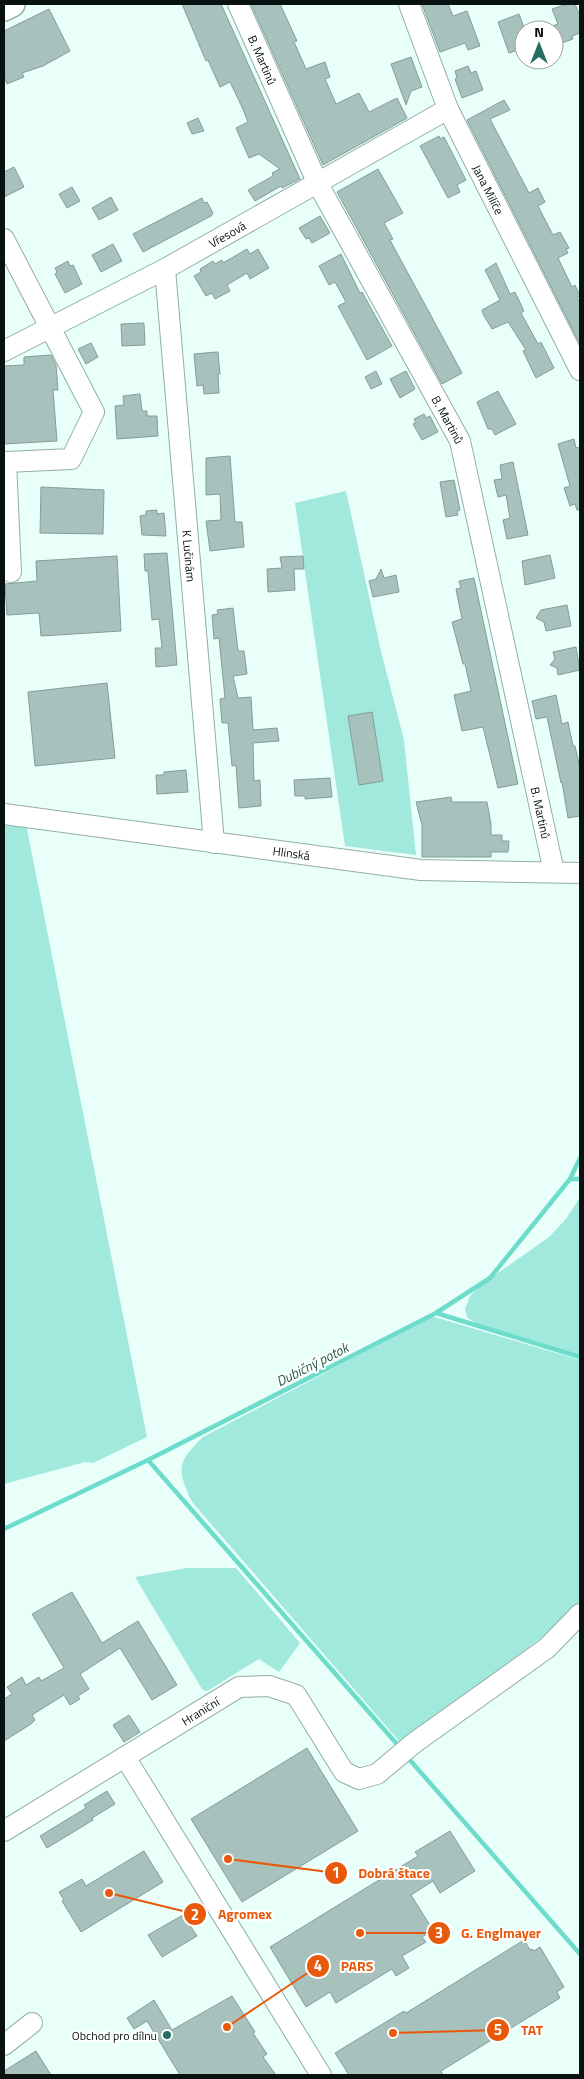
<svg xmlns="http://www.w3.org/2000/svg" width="584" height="2079" font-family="'Titillium Web',sans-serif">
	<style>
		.green { fill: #a0e9dc }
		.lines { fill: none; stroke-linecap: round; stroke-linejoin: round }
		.stream { stroke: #6edccb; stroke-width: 4.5 }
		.building { fill: #a7c1bc; stroke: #849d98 }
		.minor-casing { stroke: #94ada8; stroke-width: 22 }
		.major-casing { stroke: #94ada8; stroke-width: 28 }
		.minor { stroke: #fff; stroke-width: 20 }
		.major { stroke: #fff; stroke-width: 25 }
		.poi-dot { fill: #266d63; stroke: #fff; stroke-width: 2 }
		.labels { text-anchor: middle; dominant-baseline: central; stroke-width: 4; stroke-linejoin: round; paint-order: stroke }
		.street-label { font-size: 12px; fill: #091210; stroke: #fff }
		.poi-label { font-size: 12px; fill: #091210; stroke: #fff; text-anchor: end }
		.water-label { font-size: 14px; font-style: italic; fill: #285850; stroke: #fff }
		.leader { fill: none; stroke: #e8590c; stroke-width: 2 }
		.callout-dot { fill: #e8590c; stroke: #fff; stroke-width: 2 }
		.mark-label { font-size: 15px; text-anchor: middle; font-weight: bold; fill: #fff }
		.callout-label { font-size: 14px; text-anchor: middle; font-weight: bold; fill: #e8590c; stroke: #fff; stroke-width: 4; stroke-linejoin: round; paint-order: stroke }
	</style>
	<rect width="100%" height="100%" fill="#e9fffa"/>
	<path class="green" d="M346,491L380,647L404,740L416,855L345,846L295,503Z
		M26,824L147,1437L93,1463L85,1462L4,1484V825Z
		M580,1197V1356L479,1326L467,1317L465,1309L470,1296L481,1285L549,1237L566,1219Z
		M431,1316L580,1360V1601L551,1631L400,1742L192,1502C177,1469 176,1463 203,1437L325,1373Z
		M187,1568H236L300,1643L279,1672L259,1659L209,1690L205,1691L202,1689L135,1577Z"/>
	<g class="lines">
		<path class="stream" d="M570,1179H580
			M436,1313L580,1357
			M148,1460L396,1743
			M4,1529L148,1460L436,1313L490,1278L570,1179L580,1158
			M409,1759L580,1954"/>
	</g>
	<path class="building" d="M182,4H221L300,179L282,188L281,186L255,201L248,190L273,176L272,173L280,169L259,154L249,158L236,128L248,122L242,107L230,82L220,87L208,60L206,61Z
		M251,4H280L297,41L294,42L306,69L325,62L330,77L325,79L336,104L359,93L369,112L397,98L407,118L323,165Z
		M422,4H448L453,16L467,11L480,46L468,50L465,43L440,52Z
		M567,4H575L580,16V33L572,36L573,39L556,45L554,30H551L550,27L558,24L552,9Z
		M49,9L70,51L43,66L22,73L24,77L7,84L4,76V31Z
		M519,14L524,27V48L509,53L498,22Z
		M411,57L422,87L411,91L406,105L391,64Z
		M468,66L471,73L476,71L483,90L462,98L455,79L457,78L455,71Z
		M504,100L510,110L490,119L529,193L538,188L545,202L538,206L553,235L560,232L569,248L566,249L568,253L558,258L572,287L575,285L580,296L577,297L580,303V344L467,120Z
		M198,118L204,131L192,134L187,123Z
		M439,136L440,139L444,137L466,180L457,185L460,192L448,198L420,146Z
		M14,167L24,187L4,197V172Z
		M378,169L403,213L384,223L393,239L390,240L462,373L442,384L337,192Z
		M72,187L80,201L67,208L59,194Z
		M111,197L118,210L99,220L92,208Z
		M202,198L204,203L207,202L213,213L211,216L143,252L133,234Z
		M320,216L330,233L312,243L309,238L306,239L299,228Z
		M113,244L122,261L101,272L92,255Z
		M247,249L250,254L258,249L269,268L250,279L247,273L227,285L230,291L215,299L212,293L206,296L194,276L201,272L200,269L213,261L215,264L222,260L223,263Z
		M341,254L360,293L362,292L392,346L367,360L338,306L346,302L335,282L329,285L319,266Z
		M68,261L70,266L73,265L82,284L65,293L55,274L57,272L55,268Z
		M496,263L510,294L515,292L524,311L521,313L538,344L541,342L554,368L536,378L523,351L526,350L508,322L492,329L484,316L482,310L500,300L485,270Z
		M144,323L145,345L122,346L121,324Z
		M91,343L98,357L86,364L78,349Z
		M216,352H218L220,374H218L219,393L204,394L203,385L197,386L194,354Z
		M51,355L56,365L58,390H53L57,441L4,444V366L24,365V357Z
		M376,371L382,384L371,389L365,377Z
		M406,371L415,389L400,398L390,379Z
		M498,391L516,424L495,435L492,429H488L477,402Z
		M140,394L142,411H147V416H157L158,436L117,439L115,406L124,405L123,396Z
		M424,414L426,418L430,416L438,432L422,440L413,424L416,423L414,419Z
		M574,439L576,448L580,447V510H577L575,504L570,506L564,488L570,486L558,444Z
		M230,456L235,522H242L244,547L210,551L206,521L221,520L220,494L206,495V458Z
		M513,462L528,535L507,539L503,520L510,518L506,495L498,497L494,480L502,479L500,465Z
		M454,480L460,510L457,511L458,515L446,517L440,482Z
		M41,487L104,490L103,534L40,533Z
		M157,510V514L164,513L166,536L142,535L140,516L146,515V511Z
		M167,553L177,665L156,667L155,648H162L159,619L152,620L148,571H145L144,554Z
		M550,555L555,578L525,585L522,561Z
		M117,556L121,631L41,636L39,613L7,615L5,584L37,581L36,561Z
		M303,556L304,569H294L295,590L268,592L267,569L282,568L280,557Z
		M381,569L384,578L396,575L399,592L373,597L369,581L376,579Z
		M474,578L518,784L498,788L483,727L462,731L454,695L471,691L465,664H463L452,622L462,619L456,589L461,588L459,581Z
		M567,605L571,626L546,631L544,622L536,618L541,610Z
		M233,608L238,651H244L247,674L233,676L238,698L251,697L253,730L277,728L279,741L253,743L254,781L260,780L261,806L239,808L236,765L232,766L228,723H222L220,699L225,698L219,638L214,639L212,615L218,614L217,610Z
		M576,647L580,670L558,675L557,668L550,665L555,659L553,652Z
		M107,683L115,758L35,766L28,692Z
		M556,695L562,724L568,722L573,746H575L580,768V816L568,818L562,782L561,783L547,717L536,719L532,701Z
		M372,712L383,781L359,785L348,716Z
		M186,770L188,792L157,794L156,775H164V772Z
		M330,778L332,797L305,799V796H295L294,780Z
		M451,797L452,802H487L491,824V835H502V841H509L508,852H491V857H422V825L416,802Z
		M72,1592L102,1643L138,1621L177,1685L152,1700L120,1648L80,1674L89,1689L78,1696L80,1699L70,1705L64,1695L32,1715L35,1720L31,1724L4,1741V1699L12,1694L7,1687L22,1677L26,1685L39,1677L41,1681L64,1668L32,1614Z
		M129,1715L140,1732L124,1742L113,1725Z
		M307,1748L358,1831L242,1902L191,1819Z
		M107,1791L115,1804L92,1818L93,1820L47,1848L40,1836L86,1808L84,1805Z
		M450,1831L475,1871L440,1893L433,1881L411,1895L433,1930L422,1937L426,1942L402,1956L409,1968L396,1976L392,1969L336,2003L330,1992L306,2007L270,1947L418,1856L415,1852Z
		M144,1851L163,1882L81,1932L62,1901L64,1900L59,1892L82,1879L86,1886Z
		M183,1915L197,1936L162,1957L148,1935Z
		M524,1940L530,1950L532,1949L534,1951L540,1947L564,1987L557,1992L560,1998L441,2071L443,2075H349L335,2053L404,2011L406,2013Z
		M232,1996L255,2032L253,2033L267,2054L263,2057L276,2075H180L147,2021L134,2029L127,2018L154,2000L172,2030Z
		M36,2051L51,2075H4V2071Z"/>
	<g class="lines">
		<defs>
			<g id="minor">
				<path id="s1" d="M238,4L318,184L460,441L554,872"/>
				<path id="s2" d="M409,4L448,109L580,370"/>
				<path d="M4,239L94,412L71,459L6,462L11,572"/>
				<path id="s3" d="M165,269L214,843"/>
				<path id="s4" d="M4,351L165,269L448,109"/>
				<path id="s5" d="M4,814L421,870L580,873"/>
				<path d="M125,1757L321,2075"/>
				<path id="s6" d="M4,1831L239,1687L269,1686L296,1695L344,1772L359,1779L377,1774L414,1743L547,1648L580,1614"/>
				<path d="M4,2045L32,2023"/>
			</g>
			<path id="major" d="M4,8L12,4"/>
		</defs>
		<use href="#minor" class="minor-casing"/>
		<use href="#major" class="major-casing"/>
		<use href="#minor" class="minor"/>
		<use href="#major" class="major"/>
	</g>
	<circle class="poi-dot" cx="167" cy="2035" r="5"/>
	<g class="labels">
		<g class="street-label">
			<text stroke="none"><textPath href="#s1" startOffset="61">B. Martinů</textPath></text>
			<text stroke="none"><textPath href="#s2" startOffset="202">Jana Milíče</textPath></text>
			<text stroke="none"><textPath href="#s4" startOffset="252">Vřesová</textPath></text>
			<text stroke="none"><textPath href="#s1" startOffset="466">B. Martinů</textPath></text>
			<text stroke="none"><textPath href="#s3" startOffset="288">K Lučinám</textPath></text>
			<text stroke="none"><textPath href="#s1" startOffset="871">B. Martinů</textPath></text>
			<text stroke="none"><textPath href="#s5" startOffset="290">Hlinská</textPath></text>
			<text stroke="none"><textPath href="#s6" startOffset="230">Hraniční</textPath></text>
		</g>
		<g class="poi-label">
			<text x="157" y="2035">Obchod pro dílnu</text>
		</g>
		<g class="water-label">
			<text transform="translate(312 1364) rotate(-27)">Dubičný potok</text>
		</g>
	</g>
	<path class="leader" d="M228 1859L336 1873M109 1893L195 1914M360 1933L439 1933M227 2027L318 1966M393 2033L498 2030"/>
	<g class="callout-dot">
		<circle cx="228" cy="1859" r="5"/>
		<circle cx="109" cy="1893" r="5"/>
		<circle cx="360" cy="1933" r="5"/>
		<circle cx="227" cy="2027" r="5"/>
		<circle cx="393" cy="2033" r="5"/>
		<circle cx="336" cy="1873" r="12"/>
		<circle cx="195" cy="1914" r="12"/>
		<circle cx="439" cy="1933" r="12"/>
		<circle cx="318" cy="1966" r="12"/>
		<circle cx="498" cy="2030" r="12"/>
	</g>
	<g class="mark-label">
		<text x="336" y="1878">1</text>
		<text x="195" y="1920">2</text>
		<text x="439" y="1938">3</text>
		<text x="318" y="1971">4</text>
		<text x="498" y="2035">5</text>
	</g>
	<g class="callout-label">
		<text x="394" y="1878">Dobrá štace</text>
		<text x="245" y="1919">Agromex</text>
		<text x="501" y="1938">G. Englmayer</text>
		<text x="357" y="1971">PARS</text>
		<text x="532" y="2035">TAT</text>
	</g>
	<rect width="584" height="2079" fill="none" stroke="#091210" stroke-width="10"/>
	<g transform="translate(539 45)"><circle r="24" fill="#ffffff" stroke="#9da09f"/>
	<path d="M0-4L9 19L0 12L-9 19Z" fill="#266d63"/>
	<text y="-8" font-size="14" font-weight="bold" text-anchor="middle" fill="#091210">N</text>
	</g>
</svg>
